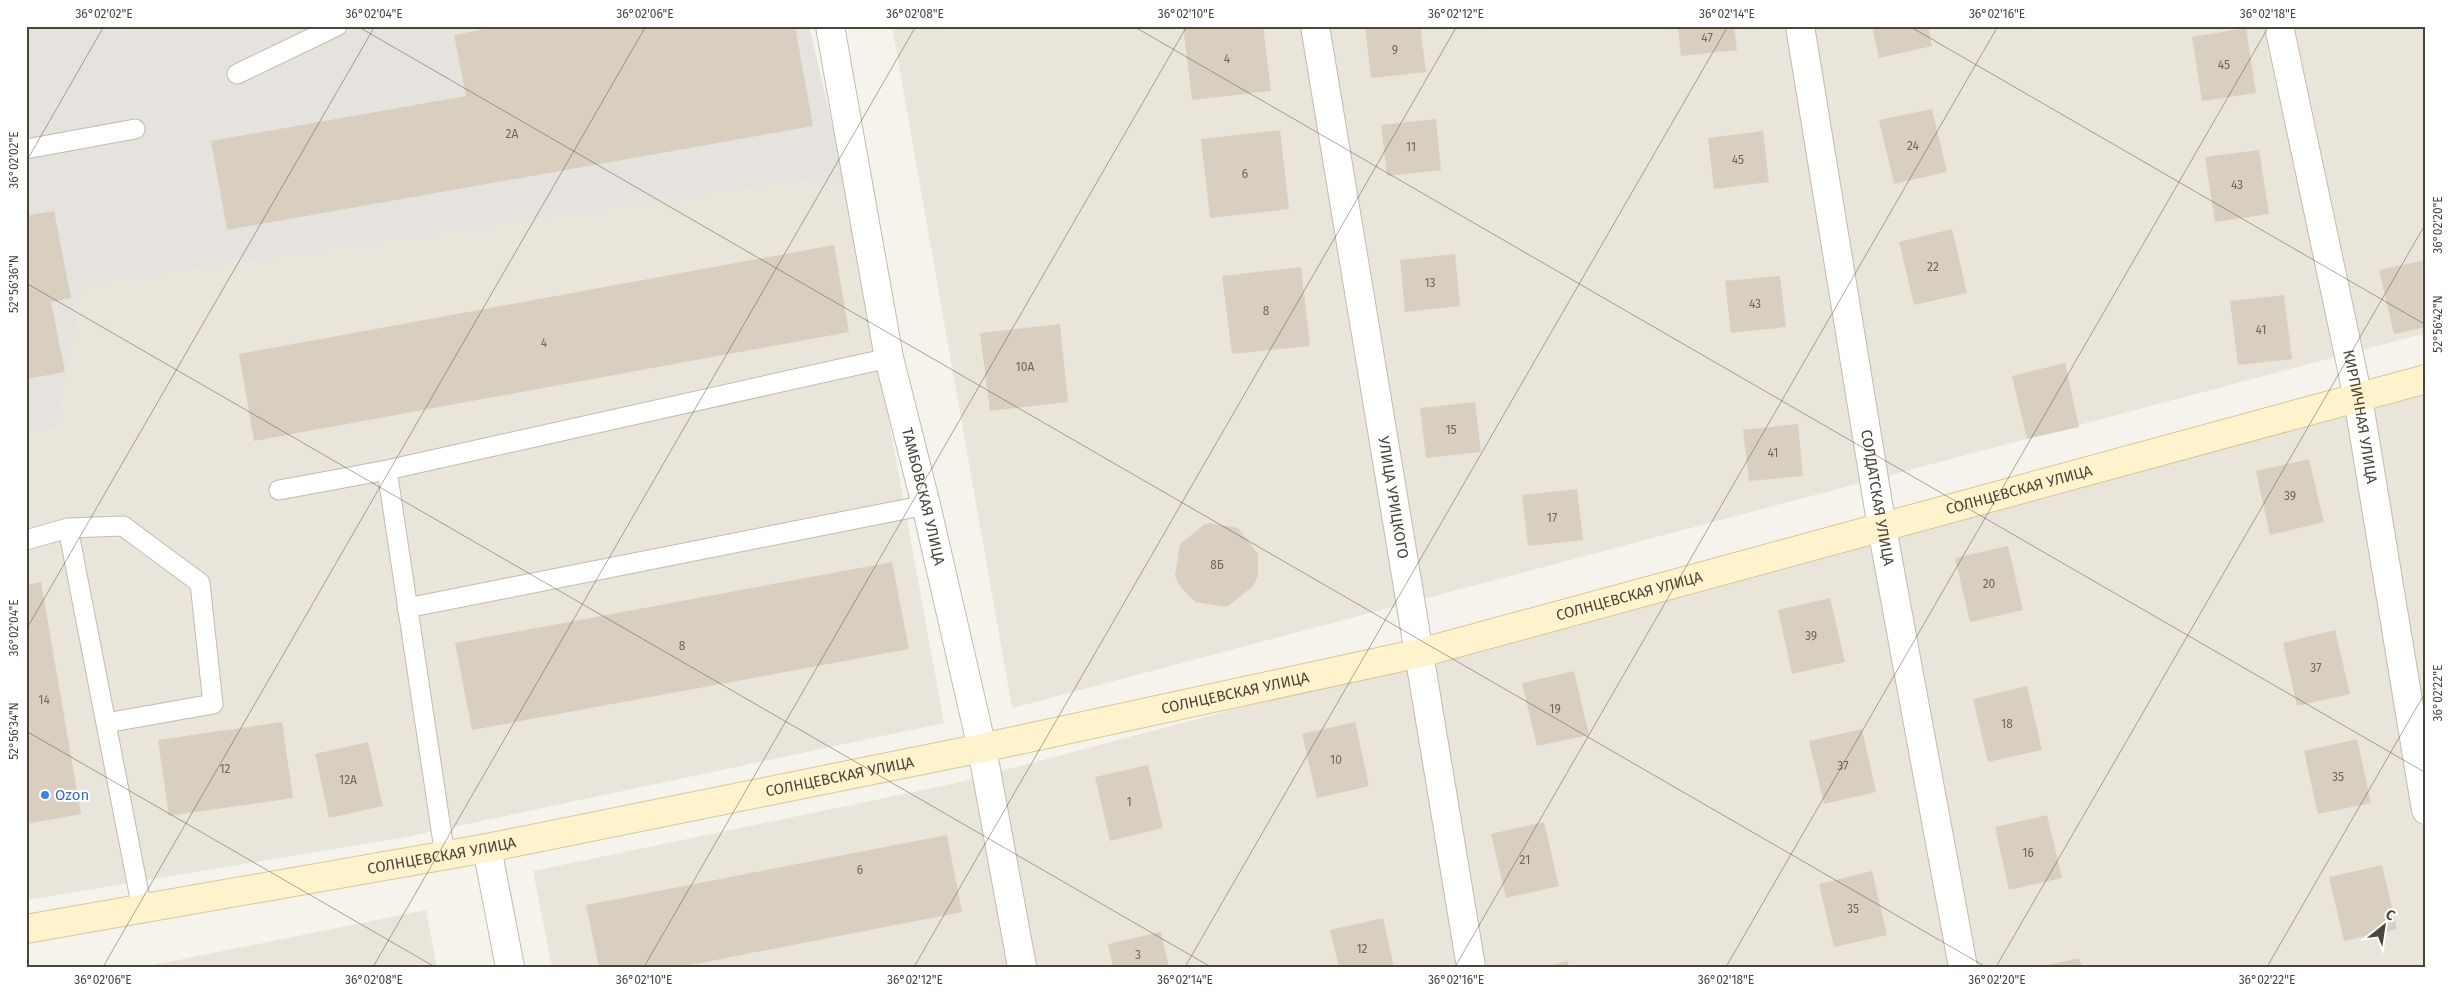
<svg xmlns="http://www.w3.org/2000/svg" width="2452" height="993" font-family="'Fira Sans',sans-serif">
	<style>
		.residential { fill: #eae5da }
		.industrial { fill: #e6e2dd }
		.building { fill: #d8cfc1 }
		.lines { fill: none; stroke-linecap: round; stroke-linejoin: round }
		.lane-casing { stroke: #c2bbae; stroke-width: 21 }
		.street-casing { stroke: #c2bbae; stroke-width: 30 }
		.secondary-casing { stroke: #d6c79b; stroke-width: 30 }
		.lane { stroke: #fff; stroke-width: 19 }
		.street { stroke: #fff; stroke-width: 28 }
		.secondary { stroke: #fff3cd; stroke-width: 28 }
		.ticks { fill: none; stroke: #4b4439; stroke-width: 1; stroke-opacity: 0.45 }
		.shop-dot { fill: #3f7fe0; stroke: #fff; stroke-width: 2 }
		.labels { text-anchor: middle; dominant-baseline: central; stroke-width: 4; stroke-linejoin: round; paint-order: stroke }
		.number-label { font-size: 12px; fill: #6e675b }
		.street-label { font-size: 15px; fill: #4b4439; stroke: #fff }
		.shop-label { font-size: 15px; fill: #366cbe; stroke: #fff; text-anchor: start }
		.neatline { fill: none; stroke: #4b4439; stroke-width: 2 }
		.ticks-label { font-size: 12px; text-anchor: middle; fill: #4b4439 }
	</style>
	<rect width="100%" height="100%" fill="#f6f3ec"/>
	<path class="residential" d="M892,26H2426V333L1012,708Z
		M792,182L846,184L944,723L401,838L26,900V434L56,429L82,286Z
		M2426,394V967H552L533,871L952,784Z
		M426,910L437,967H143Z"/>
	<path class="industrial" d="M26,26H809L846,184L792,182L83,286L56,429L26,434Z"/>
	<path class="building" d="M484,26H795L813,126L227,230L211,141L466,96L454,35L485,29Z
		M1183,26H1263L1271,91L1192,100Z
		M1374,26H1420L1426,72L1371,78L1365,27Z
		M1678,26H1734L1737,50L1681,56Z
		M1872,26H1928L1932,46L1879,58Z
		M2246,28L2256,93L2202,101L2192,37Z
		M1932,109L1947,172L1894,184L1879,120Z
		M1436,119L1441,170L1387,176L1381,125Z
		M1280,130L1289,209L1210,218L1201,139Z
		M1763,131L1769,182L1714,189L1708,138Z
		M2259,150L2269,214L2215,222L2205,157Z
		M54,211L71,298L51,302L65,372L26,379V216Z
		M1952,229L1967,293L1914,305L1899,242Z
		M834,245L849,332L254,441L239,354Z
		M1455,254L1460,306L1405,312L1400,260Z
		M2426,260V327L2394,334L2379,270Z
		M1301,267L1310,346L1232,354L1222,276Z
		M1780,276L1786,327L1731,333L1725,281Z
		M2284,295L2292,359L2238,365L2230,301Z
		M1060,324L1068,402L990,411L980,333Z
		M2065,363L2079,427L2027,439L2012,376Z
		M1475,402L1481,452L1426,458L1420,408Z
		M1798,424L1803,476L1749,481L1743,430Z
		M2309,459L2324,522L2270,535L2256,471Z
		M1577,489L1583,540L1528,546L1522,495Z
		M1210,523L1238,528L1258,554V576L1253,586L1227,607L1195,602L1179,585L1175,576L1180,544L1205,524Z
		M2008,546L2023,610L1970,622L1955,558Z
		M892,562L909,649L472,730L455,643Z
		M41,582L81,814L26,824V585Z
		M1830,598L1845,662L1792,674L1778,610Z
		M2335,630L2350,694L2297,706L2283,643Z
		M1574,671L1589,735L1537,746L1522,683Z
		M2027,686L2042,750L1988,762L1973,699Z
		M282,722L293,798L169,816L158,740Z
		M1355,722L1369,786L1317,798L1302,734Z
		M1862,729L1876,792L1824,804L1809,741Z
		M2357,739L2371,803L2318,814L2304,751Z
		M368,742L383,806L329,818L315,754Z
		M1148,765L1163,828L1110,841L1095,777Z
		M2047,815L2062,878L2009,890L1995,827Z
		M1544,822L1559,886L1506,898L1491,834Z
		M947,835L962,912L680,967H599L586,905Z
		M2382,865L2397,929L2344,941L2329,877Z
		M1872,871L1887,935L1834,947L1819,884Z
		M1383,918L1394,967H1339L1330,930Z
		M1161,932L1169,967H1113L1108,944Z
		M2079,958L2082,967H2043V966Z
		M1568,961L1569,967H1546V966Z"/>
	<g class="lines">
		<defs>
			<path id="lane" d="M237,74L337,26
				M26,149L135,129
				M279,490L387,470
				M68,528L123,526L200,583L213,704L106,723
				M26,540L68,528L142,909
				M407,608L926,505
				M445,856L387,470L889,358"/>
			<g id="street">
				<path id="s1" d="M830,26L889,358L926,505L982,748L1022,967"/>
				<path id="s2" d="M1315,26L1471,967"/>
				<path id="s3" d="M1800,26L1882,528L1963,967"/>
				<path id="s4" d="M2279,26L2358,398L2426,810"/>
				<path d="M487,848L510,967"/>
			</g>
			<g id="secondary">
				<path id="s5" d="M26,929L487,848L982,748L1420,653L2426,379"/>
			</g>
		</defs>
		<use href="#lane" class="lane-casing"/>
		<use href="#street" class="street-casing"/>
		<use href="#secondary" class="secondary-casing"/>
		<use href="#lane" class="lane"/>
		<use href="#street" class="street"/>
		<use href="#secondary" class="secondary"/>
	</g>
	<path class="ticks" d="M357,26L1986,967M1133,26L2426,773M1909,26L2426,325M26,162L104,26M26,283L1211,967M26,630L375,26M26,731L435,967M103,967L646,26M373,967L916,26M644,967L1187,26M914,967L1457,26M1185,967L1728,26M1455,967L1998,26M1726,967L2269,26M1996,967L2426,223M2267,967L2426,691"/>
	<circle class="shop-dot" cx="45" cy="795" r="5"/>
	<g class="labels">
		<g class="number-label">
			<text x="1707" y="38">47</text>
			<text x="1395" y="50">9</text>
			<text x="1227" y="59">4</text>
			<text x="2224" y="65">45</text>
			<text x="512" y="134">2А</text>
			<text x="1913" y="146">24</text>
			<text x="1411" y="147">11</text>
			<text x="1738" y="160">45</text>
			<text x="1245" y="174">6</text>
			<text x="2237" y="185">43</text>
			<text x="1933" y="267">22</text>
			<text x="1430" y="283">13</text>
			<text x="1755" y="304">43</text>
			<text x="1266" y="311">8</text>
			<text x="2261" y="330">41</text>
			<text x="544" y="343">4</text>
			<text x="1025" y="367">10А</text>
			<text x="1451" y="430">15</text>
			<text x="1773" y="453">41</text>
			<text x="2290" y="496">39</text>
			<text x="1552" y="518">17</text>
			<text x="1217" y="565">8Б</text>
			<text x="1989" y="584">20</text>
			<text x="1811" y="636">39</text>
			<text x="682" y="646">8</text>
			<text x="2316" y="668">37</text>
			<text x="44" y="700">14</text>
			<text x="1555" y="709">19</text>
			<text x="2007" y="724">18</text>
			<text x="1336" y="760">10</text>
			<text x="1843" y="766">37</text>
			<text x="225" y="769">12</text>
			<text x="2338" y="777">35</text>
			<text x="348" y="780">12А</text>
			<text x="1129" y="802">1</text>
			<text x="2028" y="853">16</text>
			<text x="1525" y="860">21</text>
			<text x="860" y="870">6</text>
			<text x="1853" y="909">35</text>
			<text x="1362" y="949">12</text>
			<text x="1138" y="955">3</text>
		</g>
		<g class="street-label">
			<text stroke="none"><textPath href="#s4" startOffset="399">КИРПИЧНАЯ УЛИЦА</textPath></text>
			<text stroke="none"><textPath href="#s5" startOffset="2042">СОЛНЦЕВСКАЯ УЛИЦА</textPath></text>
			<text stroke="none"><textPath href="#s2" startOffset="478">УЛИЦА УРИЦКОГО</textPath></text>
			<text stroke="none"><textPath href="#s1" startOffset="480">ТАМБОВСКАЯ УЛИЦА</textPath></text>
			<text stroke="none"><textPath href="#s3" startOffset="478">СОЛДАТСКАЯ УЛИЦА</textPath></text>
			<text stroke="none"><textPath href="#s5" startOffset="1638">СОЛНЦЕВСКАЯ УЛИЦА</textPath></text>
			<text stroke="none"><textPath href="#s5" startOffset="1232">СОЛНЦЕВСКАЯ УЛИЦА</textPath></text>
			<text stroke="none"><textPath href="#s5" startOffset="828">СОЛНЦЕВСКАЯ УЛИЦА</textPath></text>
			<text stroke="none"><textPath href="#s5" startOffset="422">СОЛНЦЕВСКАЯ УЛИЦА</textPath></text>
		</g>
		<g class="shop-label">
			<text x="55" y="795">Ozon</text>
		</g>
	</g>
	<rect width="2452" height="993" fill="none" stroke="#ffffff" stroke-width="55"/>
	<g transform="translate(2384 926) rotate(30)" stroke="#ffffff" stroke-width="4" paint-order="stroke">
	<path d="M0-4L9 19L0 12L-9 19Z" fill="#4b4439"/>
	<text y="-8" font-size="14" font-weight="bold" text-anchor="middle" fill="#4b4439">С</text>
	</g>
	<rect x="28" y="28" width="2396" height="938" class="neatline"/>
	<g class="ticks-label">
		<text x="104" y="18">36°02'02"E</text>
		<text x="374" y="18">36°02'04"E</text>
		<text x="645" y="18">36°02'06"E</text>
		<text x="915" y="18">36°02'08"E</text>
		<text x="1186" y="18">36°02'10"E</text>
		<text x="1456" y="18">36°02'12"E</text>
		<text x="1727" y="18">36°02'14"E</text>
		<text x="1997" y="18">36°02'16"E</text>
		<text x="2268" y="18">36°02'18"E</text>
		<text transform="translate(14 160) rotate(-90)" y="4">36°02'02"E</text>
		<text transform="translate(2438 225) rotate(-90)" y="4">36°02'20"E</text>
		<text transform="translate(14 284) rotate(-90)" y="4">52°56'36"N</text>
		<text transform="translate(2438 324) rotate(-90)" y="4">52°56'42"N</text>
		<text transform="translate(14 628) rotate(-90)" y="4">36°02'04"E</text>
		<text transform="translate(2438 693) rotate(-90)" y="4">36°02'22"E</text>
		<text transform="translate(14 731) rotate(-90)" y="4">52°56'34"N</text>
		<text x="103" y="984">36°02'06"E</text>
		<text x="374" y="984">36°02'08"E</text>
		<text x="644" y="984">36°02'10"E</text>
		<text x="915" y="984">36°02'12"E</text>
		<text x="1185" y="984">36°02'14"E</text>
		<text x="1456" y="984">36°02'16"E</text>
		<text x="1726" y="984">36°02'18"E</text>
		<text x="1997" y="984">36°02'20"E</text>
		<text x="2267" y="984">36°02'22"E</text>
	</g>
</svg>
